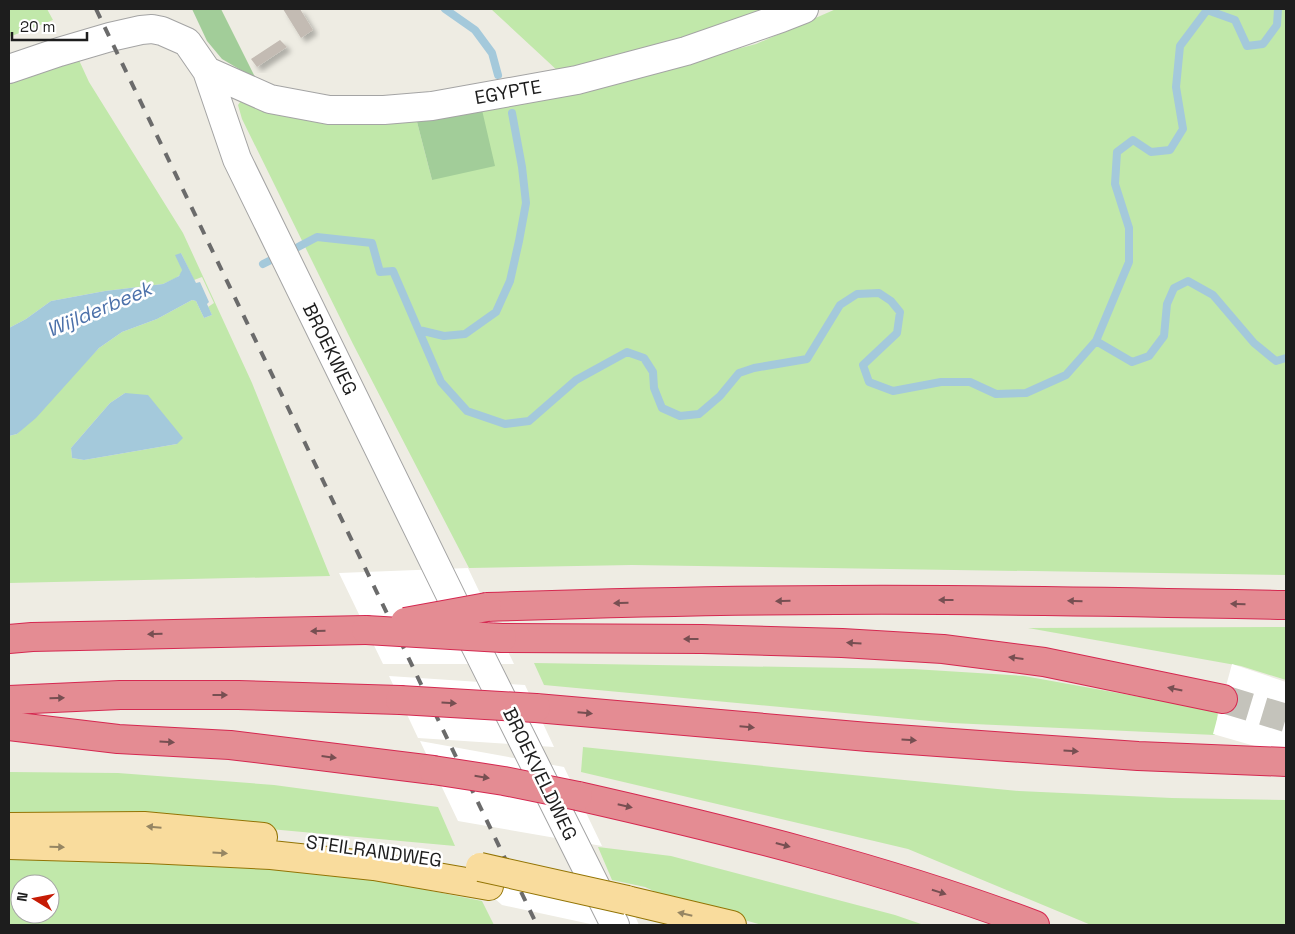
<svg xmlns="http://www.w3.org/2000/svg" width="1295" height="934" font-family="'Space Grotesk',sans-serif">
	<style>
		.grass { fill: #c1e8aa; fill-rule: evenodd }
		.forest { fill: #a2cd99 }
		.water { fill: #a4c9db }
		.pier { fill: #fff }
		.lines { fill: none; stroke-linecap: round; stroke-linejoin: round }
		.stream { stroke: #a4c9db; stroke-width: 8 }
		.building { fill: #c3bbb3; filter: url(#shadow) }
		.highway-tunnel { stroke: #c4c3bb; stroke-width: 28; stroke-dasharray: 28 14; stroke-linecap: butt }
		.minor-casing { stroke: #a4a4a4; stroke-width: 30 }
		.major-casing { stroke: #937404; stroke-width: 30 }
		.highway-casing { stroke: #d52850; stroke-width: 30 }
		.minor { stroke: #fff; stroke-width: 28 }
		.major { stroke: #f9dc9d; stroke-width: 28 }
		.highway { stroke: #e48c93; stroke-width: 28 }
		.rail { stroke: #6b6b6b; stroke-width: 4; stroke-dasharray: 10 10; stroke-linecap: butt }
		.major-bridge-casing { stroke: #937404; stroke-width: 30; stroke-linecap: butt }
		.highway-bridge-casing { stroke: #d52850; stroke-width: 30; stroke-linecap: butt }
		.major-bridge { stroke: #f9dc9d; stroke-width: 28 }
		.highway-bridge { stroke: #e48c93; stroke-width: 28 }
		.oneway { fill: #774f52 }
		.oneway2 { fill: #968663 }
		.labels { text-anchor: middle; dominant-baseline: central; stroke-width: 5; stroke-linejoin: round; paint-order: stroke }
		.street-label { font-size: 19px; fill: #1d1d1d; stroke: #fff }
		.water-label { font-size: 20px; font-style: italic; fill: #4c71aa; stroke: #fff }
	</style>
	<defs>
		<filter id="shadow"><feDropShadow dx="4.5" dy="4.5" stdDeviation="2.5" flood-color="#0004"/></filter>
	</defs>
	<rect width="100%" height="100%" fill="#eeece3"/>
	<path class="grass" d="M9,9H47L53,20L9,37Z
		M491,9H774L709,32L559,72Z
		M836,9H1286V575L632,565L469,568L353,344L242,119L238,105L243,98L416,118L432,180L482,110L595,87L756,44Z
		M78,58L89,82L183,233L252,383L330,576L9,583V436L17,434L99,348L122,332L157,319L192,300L196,301L204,318L212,315L208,307L214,303L202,277L194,280L181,253L182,270L181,274L176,278L163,284L105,291L51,301L26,319L9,328V80ZM125,393L177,444L84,460L72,458L71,448L110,403Z
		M1286,627V680L1241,666L1028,628Z
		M534,663L913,669L1024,676L1218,711L1215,735L951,723L544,685Z
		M583,747L801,770L1019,791L1172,798L1286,800V925H1091L908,849L581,772Z
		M9,772L118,773L274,785L438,807L455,846L270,829L9,819Z
		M598,847L671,856L895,915L924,925H762L673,900L645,887L612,880Z
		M9,856L147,857L351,875L482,901L494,925H9ZM20,884H50V914H20Z"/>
	<path class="forest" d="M192,9H221L256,79L222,59L207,41Z
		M482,110L495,166L432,180L416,118Z"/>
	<path class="water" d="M181,253L196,283L200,282L209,302L207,304L212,315L204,318L196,301L192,300L157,319L122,332L99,348L36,418L17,434L9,436V328L26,319L51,301L105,291L163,284L179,276L182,270L175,255Z
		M125,393L148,395L183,438L177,444L84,460L72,458L71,448L110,403Z"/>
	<path class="pier" d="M468,568L514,664H383L339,573Z
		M1232,664L1286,682V755L1213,734Z
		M389,676L525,685L554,747L418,738Z
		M420,741L564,767L602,846L458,821Z
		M473,854L621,886L639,925H595L502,905L494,898Z"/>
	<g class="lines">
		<path class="stream" d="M445,9L475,30L492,53L498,75
			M298,247L317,237L372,243L380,272L393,271L441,382L467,411L505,424L529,421L576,380L627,352L644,358L653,372L654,388L662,408L680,416L699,414L720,396L739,373L754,368L807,359L840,305L857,294L879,293L891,301L900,312L897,333L863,365L869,382L893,391L941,382H970L996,394L1026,393L1066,375L1096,341L1129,262V228L1115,184L1117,152L1133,140L1151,152L1170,150L1183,129L1176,87L1180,46L1207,10L1235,20L1247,46L1263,44L1277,25L1278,9
			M263,264L271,260
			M419,330L444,336L465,334L496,312L510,281L519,241L526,203L522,167L512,113
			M1096,341L1132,362L1149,356L1164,336L1167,304L1174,288L1188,281L1213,295L1254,343L1276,361L1286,358"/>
	</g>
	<path class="building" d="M283,9H300L313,30L301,38Z
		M280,40L287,47L257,67L251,59Z"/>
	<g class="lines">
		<path class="highway-tunnel" d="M1223,699L1286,718"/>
		<defs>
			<path id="minor" d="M9,69L59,52L110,37L141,30L152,29L162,31L187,42L207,71L237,159L464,623L615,925
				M207,71L270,99L329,110H384L432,106L577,80L686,51L781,18L804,9"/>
			<path id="major" d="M9,827L144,826L263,837
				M9,845L148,849L271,855L374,866L489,886
				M627,900L732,925"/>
			<path id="highway" d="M487,607C603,603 720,600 836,600C986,599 1136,602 1286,605
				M502,638L702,639L842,643L943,649L1044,662L1223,699
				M9,639L32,637L366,630
				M9,700L120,695H238L400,700
				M536,708L868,737L1008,747L1138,756L1286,762
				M9,726L118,739L230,745L433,770
				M578,796C732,831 886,869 1035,925"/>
		</defs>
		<use href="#minor" class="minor-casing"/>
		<use href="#major" class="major-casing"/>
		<use href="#highway" class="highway-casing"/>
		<use href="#minor" class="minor"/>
		<use href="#major" class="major"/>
		<use href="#highway" class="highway"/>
		<path class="rail" d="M96,9L537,925"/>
		<defs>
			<path id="major-bridge" d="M480,867L627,900"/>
			<path id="highway-bridge" d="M405,622L487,607
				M366,630L502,638
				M400,700L536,708
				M433,770L504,781L578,796"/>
		</defs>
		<use href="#major-bridge" class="major-bridge-casing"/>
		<use href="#highway-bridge" class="highway-bridge-casing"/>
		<use href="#major-bridge" class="major-bridge"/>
		<use href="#highway-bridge" class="highway-bridge"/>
	</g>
	<defs><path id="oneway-solid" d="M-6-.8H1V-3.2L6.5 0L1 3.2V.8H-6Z" transform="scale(1.25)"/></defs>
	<g class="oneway">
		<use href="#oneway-solid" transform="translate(946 600) rotate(-180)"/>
		<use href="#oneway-solid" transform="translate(783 601) rotate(179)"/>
		<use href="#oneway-solid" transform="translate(1075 601) rotate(-179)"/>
		<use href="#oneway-solid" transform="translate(621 603) rotate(178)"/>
		<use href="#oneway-solid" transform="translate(1238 604) rotate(-179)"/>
		<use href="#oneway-solid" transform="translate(318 631) rotate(179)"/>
		<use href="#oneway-solid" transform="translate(155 634) rotate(179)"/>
		<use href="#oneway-solid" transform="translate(691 639) rotate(-180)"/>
		<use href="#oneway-solid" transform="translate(854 643) rotate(-176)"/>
		<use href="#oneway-solid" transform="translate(1016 658) rotate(-173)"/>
		<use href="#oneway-solid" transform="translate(1175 689) rotate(-168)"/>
		<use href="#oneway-solid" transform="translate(220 695)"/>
		<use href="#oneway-solid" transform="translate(57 698) rotate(-2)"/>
		<use href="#oneway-solid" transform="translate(449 703) rotate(4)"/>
		<use href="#oneway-solid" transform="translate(585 713) rotate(5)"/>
		<use href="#oneway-solid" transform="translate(747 727) rotate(5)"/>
		<use href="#oneway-solid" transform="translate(909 740) rotate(4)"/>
		<use href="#oneway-solid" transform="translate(167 742) rotate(3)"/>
		<use href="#oneway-solid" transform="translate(1071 751) rotate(4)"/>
		<use href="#oneway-solid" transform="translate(329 757) rotate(7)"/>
		<use href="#oneway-solid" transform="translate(482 777) rotate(9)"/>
		<use href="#oneway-solid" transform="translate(625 806) rotate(13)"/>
		<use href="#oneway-solid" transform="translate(783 845) rotate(15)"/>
		<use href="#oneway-solid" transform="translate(939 892) rotate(18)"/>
	</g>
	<g class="oneway2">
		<use href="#oneway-solid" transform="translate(154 827) rotate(-175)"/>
		<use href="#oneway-solid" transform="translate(57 847) rotate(2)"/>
		<use href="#oneway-solid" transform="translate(220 853) rotate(3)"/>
		<use href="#oneway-solid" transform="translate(685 914) rotate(-167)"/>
	</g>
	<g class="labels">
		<g class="street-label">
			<text transform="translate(508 92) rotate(-10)">EGYPTE</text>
			<text transform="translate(330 349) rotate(64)">BROEKWEG</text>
			<text transform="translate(540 774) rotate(64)">BROEKVELDWEG</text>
			<text transform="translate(374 851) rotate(8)">STEILRANDWEG</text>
		</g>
		<g class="water-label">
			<text transform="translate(99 309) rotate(-23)">Wijlderbeek</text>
		</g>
	</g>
	<rect width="1295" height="934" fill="none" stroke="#1d1d1d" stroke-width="20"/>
	<g transform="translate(35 899) rotate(280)"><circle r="24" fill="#ffffff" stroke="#a5a5a5"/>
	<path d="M0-4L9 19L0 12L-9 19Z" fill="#c61b05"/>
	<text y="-8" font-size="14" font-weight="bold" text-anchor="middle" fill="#1d1d1d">N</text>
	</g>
	<path d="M12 32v8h75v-8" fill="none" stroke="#1d1d1d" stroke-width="2.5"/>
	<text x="20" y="32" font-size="15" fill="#1d1d1d" stroke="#ffffff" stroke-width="4" paint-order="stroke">20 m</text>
</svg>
